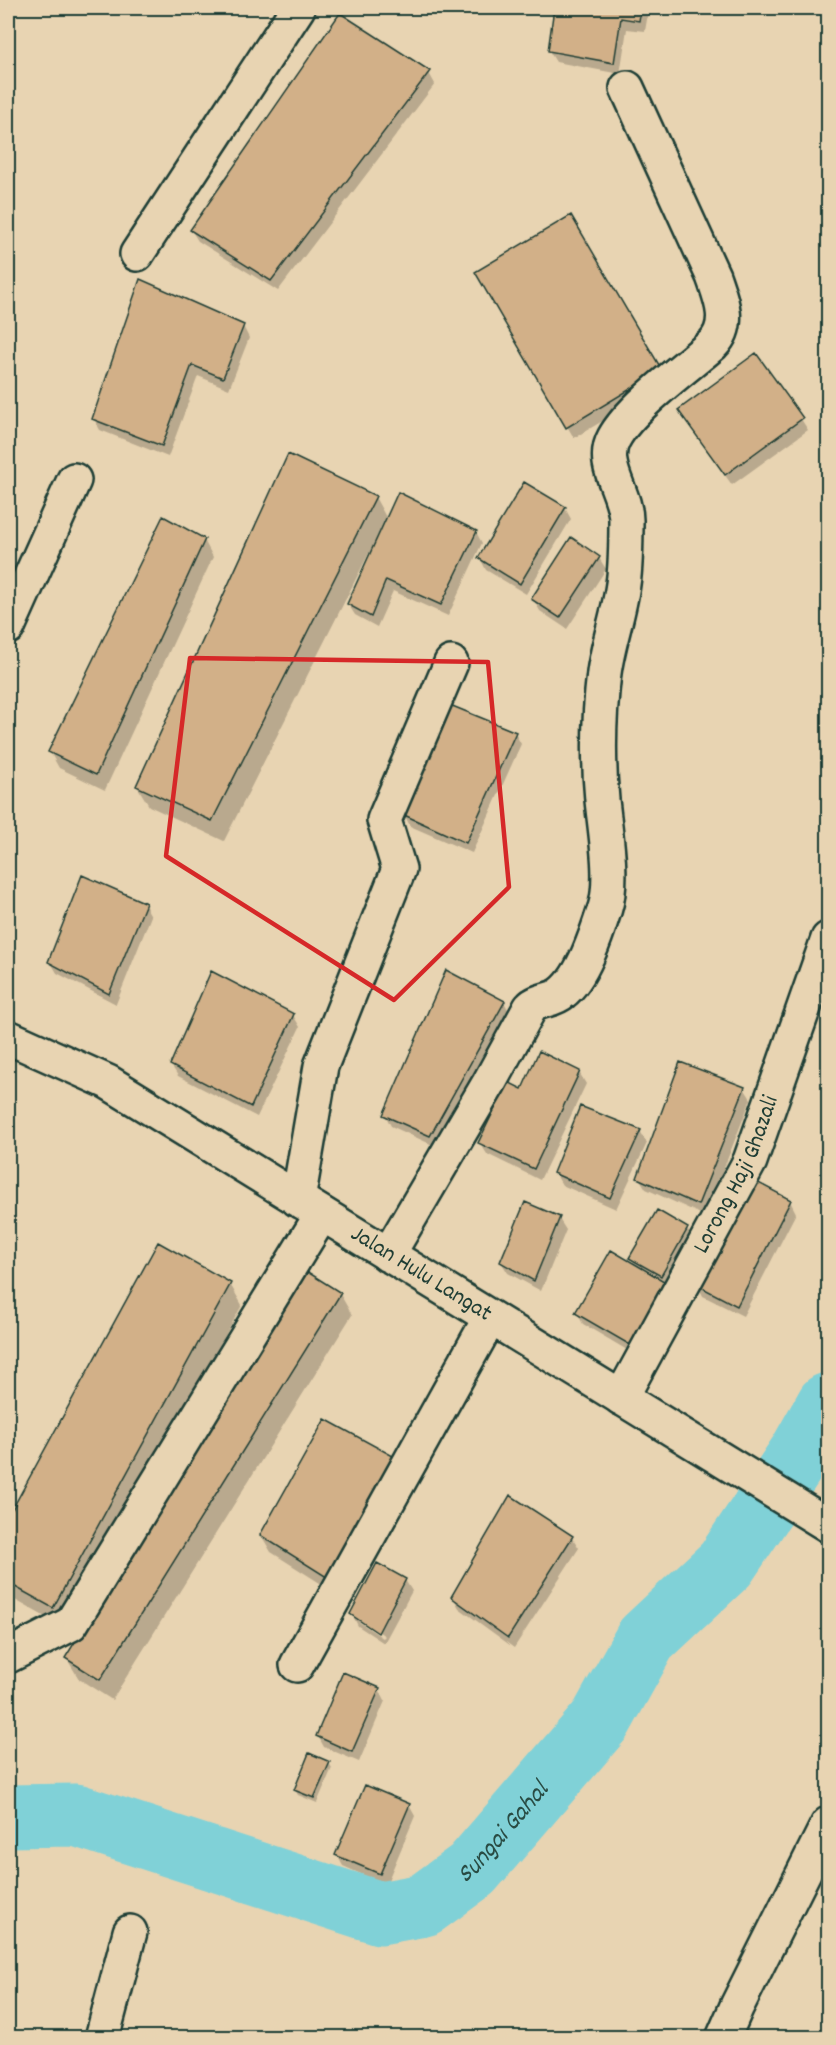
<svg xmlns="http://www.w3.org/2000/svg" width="836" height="2045" font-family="Dekko,sans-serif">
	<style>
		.shadow { fill: #0003; fill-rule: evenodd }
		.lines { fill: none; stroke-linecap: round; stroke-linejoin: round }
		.river { stroke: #80d1d7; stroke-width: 63 }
		.building { fill: #d2b088; stroke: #1f3d34; stroke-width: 1.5 }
		.minor-casing { stroke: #1f3d34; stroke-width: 38 }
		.minor { stroke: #e8d4b2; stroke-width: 33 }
		.marked { fill: none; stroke: #d62828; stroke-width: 4.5; stroke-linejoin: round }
		.labels { text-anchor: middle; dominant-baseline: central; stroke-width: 4.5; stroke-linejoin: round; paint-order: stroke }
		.street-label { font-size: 24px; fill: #1f3d34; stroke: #e8d4b2 }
		.water-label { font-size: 26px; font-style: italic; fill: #294c44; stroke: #e8d4b2 }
	</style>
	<rect width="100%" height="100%" fill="#e8d4b2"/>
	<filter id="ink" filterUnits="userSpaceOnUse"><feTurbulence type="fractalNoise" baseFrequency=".0167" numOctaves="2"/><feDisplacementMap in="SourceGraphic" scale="12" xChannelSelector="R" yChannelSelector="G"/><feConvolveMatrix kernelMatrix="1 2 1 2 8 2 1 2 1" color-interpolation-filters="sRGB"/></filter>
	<g filter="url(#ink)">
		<path class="shadow" d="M555,8H649L645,31L627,29L620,74L556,62L549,51Z
			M429,73L435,84L278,291L198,241L191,230Z
			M477,273L668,382L574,438Z
			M243,326L249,338L229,389L198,376L168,457L100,430L94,419Z
			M801,419L808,430L732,485L687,422Z
			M375,497L387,519L476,532L482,543L448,616L393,591L377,627L355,615L348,604L371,554L369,553L224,841L149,806L137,786Z
			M565,508L571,519L526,594L486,570L480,558Z
			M204,540L213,557L105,790L59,768L50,752Z
			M599,558L606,569L567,629L540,611L533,599Z
			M515,733L521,744L472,853L410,826L404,814Z
			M145,905L151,916L116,1004L57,973L50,961Z
			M504,1002L510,1013L437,1147L391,1126L385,1115Z
			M293,1015L300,1027L257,1117L178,1076L171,1065Z
			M579,1072L586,1084L540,1180L487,1154L480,1143L523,1090Z
			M744,1088L751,1099L705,1216L646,1189L639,1178Z
			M640,1132L647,1143L616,1209L562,1185L555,1173Z
			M790,1201L796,1213L743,1316L703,1296L697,1284Z
			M559,1219L566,1230L541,1291L508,1273L501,1262Z
			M687,1229L693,1240L639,1357L583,1324L577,1313L636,1266L631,1258Z
			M158,1244L230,1284L242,1305L65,1628L8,1596V1520Z
			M340,1294L352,1315L112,1700L79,1679L67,1659Z
			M326,1421L342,1597L271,1552L261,1535Z
			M572,1537L579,1548L514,1648L459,1608L453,1597Z
			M405,1580L412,1591L384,1643L358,1626L352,1614ZM359,1618L385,1636L383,1638L359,1622Z
			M379,1689L385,1701L359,1762L324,1747L318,1736Z
			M329,1763L332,1768L317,1803L298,1795L295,1790Z
			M409,1805L415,1816L386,1885L343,1866L337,1855Z"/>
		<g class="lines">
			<path class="river" id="s1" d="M8,1816L76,1815L380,1913L424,1905L472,1870L601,1720L646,1639L726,1564L801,1452L828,1404"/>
		</g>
		<path class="building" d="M554,8H641L639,21L621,18L614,63L548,51Z
			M340,13L430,71L271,281L190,230Z
			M571,215L662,370L566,428L475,272Z
			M140,279L244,325L223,378L192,365L162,446L92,419Z
			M756,353L803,418L725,475L678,410Z
			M288,454L376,496L212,821L136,786Z
			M524,482L566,507L520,584L478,558Z
			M398,492L477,531L441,605L386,580L371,617L347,604Z
			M163,516L205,539L96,775L48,752Z
			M571,537L600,557L560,618L531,599Z
			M445,703L516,732L466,843L402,814Z
			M82,875L146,903L109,994L48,962Z
			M446,970L505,1001L430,1136L383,1115Z
			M211,971L294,1014L251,1107L170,1065Z
			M539,1051L580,1071L534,1169L478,1143L508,1082L522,1089Z
			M680,1062L745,1087L698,1205L637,1178Z
			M580,1106L641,1130L610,1198L553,1173Z
			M749,1178L791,1200L737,1306L695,1284Z
			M525,1202L560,1217L534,1281L500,1262Z
			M657,1210L688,1228L661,1276L629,1258Z
			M158,1242L231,1283L53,1608L8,1583V1517Z
			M611,1250L669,1284L632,1346L575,1313Z
			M306,1271L341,1293L100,1680L65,1658Z
			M325,1419L404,1462L333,1581L260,1535Z
			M510,1495L573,1536L508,1638L451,1597Z
			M377,1563L406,1579L378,1633L350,1614Z
			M343,1672L380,1688L352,1752L316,1736Z
			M309,1753L330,1762L314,1798L294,1790Z
			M365,1785L410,1804L380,1874L335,1855Z"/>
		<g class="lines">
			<defs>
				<g id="minor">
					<path d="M137,254L298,8"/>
					<path d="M8,627L74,480"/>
					<path id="s2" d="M8,1037L108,1082L828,1525"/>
					<path d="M298,1200L321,1066L399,869L384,820L451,663"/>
					<path d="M388,1255L489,1083L530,1008C538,999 553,1001 562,993C583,977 597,933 605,908C614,880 605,830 602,800C598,759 599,714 604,673C608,643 619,614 623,584C626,565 626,540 626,520C626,492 599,465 614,438C631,407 685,368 713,344C732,324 721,299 713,276L627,88"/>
					<path id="s3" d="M621,1398L750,1161L828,939"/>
					<path d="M8,1656L71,1624L322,1214"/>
					<path d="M297,1665L490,1318"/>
					<path d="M102,2038L130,1932"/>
					<path d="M723,2038L737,2006L828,1824"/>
				</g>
			</defs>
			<use href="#minor" class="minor-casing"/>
			<use href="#minor" class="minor"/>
		</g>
	</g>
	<path class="marked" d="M190,658L488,662L509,887L394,1000L166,856Z"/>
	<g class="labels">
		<g class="street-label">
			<text stroke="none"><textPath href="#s3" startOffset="252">Lorong Haji Ghazali</textPath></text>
			<text stroke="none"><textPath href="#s2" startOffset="477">Jalan Hulu Langat</textPath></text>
		</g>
		<g class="water-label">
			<text stroke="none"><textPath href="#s1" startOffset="540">Sungai Gahal</textPath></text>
		</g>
	</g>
	<rect width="836" height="2045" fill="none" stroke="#e8d4b2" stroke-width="30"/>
	<rect x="15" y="15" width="806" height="2015" fill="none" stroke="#1f3d34" stroke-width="2" filter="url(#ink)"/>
</svg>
